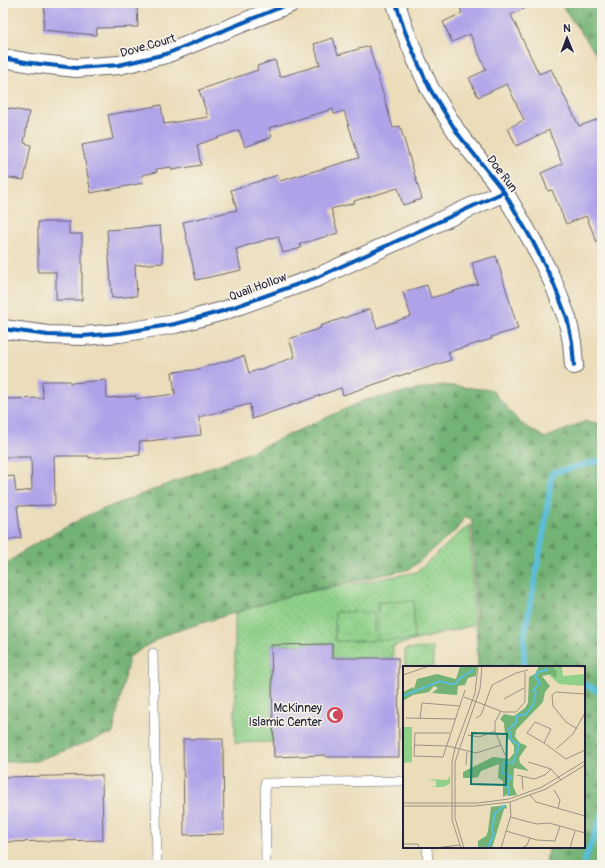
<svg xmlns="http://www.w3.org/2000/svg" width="605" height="868" font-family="Pangolin,sans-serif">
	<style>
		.grass { fill: url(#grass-dots); stroke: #587a62 }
		.forest { fill: url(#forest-firs); stroke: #4a6a58 }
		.park { fill: url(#park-crowns); stroke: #587a62 }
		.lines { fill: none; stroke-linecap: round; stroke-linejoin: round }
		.stream { stroke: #59bed8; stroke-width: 6 }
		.building { fill: #afa2e9 }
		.service-casing { stroke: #686367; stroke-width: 10 }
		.minor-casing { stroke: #686367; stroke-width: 20 }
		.service { stroke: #fff; stroke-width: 9 }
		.minor { stroke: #fff; stroke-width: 18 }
		.cycleway-casing { stroke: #f7f3e8; stroke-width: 6 }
		.cycleway { stroke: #0057b8; stroke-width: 4 }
		.labels { text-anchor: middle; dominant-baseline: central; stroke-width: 3; stroke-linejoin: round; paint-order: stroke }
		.street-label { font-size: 12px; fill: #22223b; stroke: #f7f3e8 }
		.poi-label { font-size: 12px; fill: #22223b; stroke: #f7f3e8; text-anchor: end }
		.inset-river { fill: none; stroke: #59bed8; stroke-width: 2 }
		.inset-road { fill: none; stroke: #9b9287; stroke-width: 1 }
		.view { fill: #0f766e; fill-opacity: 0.15; stroke: #0f766e; stroke-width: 2 }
		.inset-edge { fill: none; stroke: #22223b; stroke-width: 2 }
	</style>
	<defs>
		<pattern id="grass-dots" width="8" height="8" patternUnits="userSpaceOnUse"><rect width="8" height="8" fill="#8fd189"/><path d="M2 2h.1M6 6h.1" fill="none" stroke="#7bb377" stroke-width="1.8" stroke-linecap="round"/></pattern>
		<pattern id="forest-firs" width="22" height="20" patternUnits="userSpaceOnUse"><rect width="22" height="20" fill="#73b375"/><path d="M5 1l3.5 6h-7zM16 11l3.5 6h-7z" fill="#5e9161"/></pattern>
		<pattern id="park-crowns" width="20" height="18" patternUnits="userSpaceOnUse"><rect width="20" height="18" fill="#8fd189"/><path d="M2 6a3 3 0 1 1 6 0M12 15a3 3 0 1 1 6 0" fill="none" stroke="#7bb377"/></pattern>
	</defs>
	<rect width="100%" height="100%" fill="#f7f3e8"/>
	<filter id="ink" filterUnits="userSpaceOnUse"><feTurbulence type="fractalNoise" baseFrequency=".025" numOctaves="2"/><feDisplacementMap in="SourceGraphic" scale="8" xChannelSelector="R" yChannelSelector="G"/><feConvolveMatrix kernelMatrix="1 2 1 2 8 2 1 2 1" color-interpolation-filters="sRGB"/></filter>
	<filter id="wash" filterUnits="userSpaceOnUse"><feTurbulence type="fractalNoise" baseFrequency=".012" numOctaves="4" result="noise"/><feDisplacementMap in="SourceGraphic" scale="16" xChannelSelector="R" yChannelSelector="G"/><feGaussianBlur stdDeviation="0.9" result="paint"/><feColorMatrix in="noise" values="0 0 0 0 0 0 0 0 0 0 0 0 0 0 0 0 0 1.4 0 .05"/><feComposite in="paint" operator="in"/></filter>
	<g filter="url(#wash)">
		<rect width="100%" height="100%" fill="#ebddba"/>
		<path class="grass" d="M470,525L474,625L393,646V658H332V644L271,645L273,742L235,743V613L291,595L417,572L455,537Z"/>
		<path class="forest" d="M560,3H602V62Z
			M442,385L492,390L519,422L545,438L586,421L602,424V865H546L548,847H584V667H478L473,550L472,520L465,516L456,530L410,569L291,595L164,635L129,657L113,733L36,761L3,762V567L26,549L88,515L253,451L365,400Z"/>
		<path class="park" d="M414,601V640H378V602Z
			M335,612H374V641H335Z
			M433,648V667H405V649Z"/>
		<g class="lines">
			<path class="stream" d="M524,667V637L545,525L552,473L602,460
				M584,684L602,693
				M583,865L602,815"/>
		</g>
		<g id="blocks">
			<path class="building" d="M45,3H137L138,27L97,28L96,35L43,30Z
				M458,3H536L511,15L539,74L551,69L579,126L602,118V254L586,216L566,224L552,190L548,191L541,173L562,164L549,130L516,146L508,128L524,120L507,84L478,97L469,78L486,70L470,34L452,42L443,22L462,13Z
				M333,38L338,55L369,46L393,128L400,126L422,199L403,205L398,188L354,201V203L331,209L338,233L300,244L301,248L283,253L278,236L236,249L241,270L196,280L183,222L237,210L231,190L278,175L280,181L359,158L344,111L334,114L333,109L269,128L272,137L245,147L239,130L197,145L201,165L172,170L171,167L156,169L157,172L142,175L143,183L91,193L82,145L113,139L108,115L161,105L164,124L208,117L199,90L258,70L257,66L275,60L280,77L320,65L314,44Z
				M6,108L29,112L24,143L31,145L24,180L3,177V127Z
				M38,222H69V234H82V300H56V272H38Z
				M160,226L163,263L135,265L137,296L112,298L107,230Z
				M496,256L518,329L491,337L492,339L448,352L451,360L408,374V373L343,395L341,388L252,419L250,404L199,417L201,435L139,442L140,455L89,458V456H54L55,505L17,506L21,538L3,540V477L14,476L16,492L32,490L31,457H3V399L43,398L42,381H70V383L106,380L107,398L136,396V399L175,394L172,372L194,370L244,356L249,373L295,357L289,339L321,328L320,326L370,309L377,328L411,316L403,292L427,285L431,298L478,284L472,263Z
				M332,644V658H398L399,757H326V755L274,757L271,645Z
				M183,739H223L224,834L184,835Z
				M102,775L103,840L3,842V777Z"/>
		</g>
	</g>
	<g filter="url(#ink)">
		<use href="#blocks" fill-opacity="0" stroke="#686367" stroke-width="1"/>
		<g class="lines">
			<defs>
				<path id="service" d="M153,653L157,865
					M427,847L428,865
					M266,865L265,783L404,781"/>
				<path id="minor" d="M396,3L404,29L417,61L430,89L458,134L504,192L533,242L553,282L567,318L572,342L574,365
					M3,58L31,63L76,68L119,65L166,54L291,3
					M3,329L48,335L83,336L120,333L175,324L223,311L318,277L504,192"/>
			</defs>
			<use href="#service" class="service-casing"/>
			<use href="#minor" class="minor-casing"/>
			<use href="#service" class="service"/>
			<use href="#minor" class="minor"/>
			<defs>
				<path id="cycleway" d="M396,3L404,29L417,61L430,89L458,134L504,192L533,242L553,282L567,318L572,342L574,365
					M3,58L31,63L76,68L119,65L166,54L291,3
					M3,329L48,335L83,336L120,333L175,324L223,311L318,277L504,192"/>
			</defs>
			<use href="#cycleway" class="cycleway-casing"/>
			<use href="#cycleway" class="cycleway"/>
		</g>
	</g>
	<defs>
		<symbol id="mosque-disc" viewBox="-11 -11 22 22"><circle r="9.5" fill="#d1495b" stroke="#f7f3e8"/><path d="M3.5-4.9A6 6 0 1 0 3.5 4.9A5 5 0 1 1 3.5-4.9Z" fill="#fff"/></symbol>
	</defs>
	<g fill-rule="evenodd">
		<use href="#mosque-disc" x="325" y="705" width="20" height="20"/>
	</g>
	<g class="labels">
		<g class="street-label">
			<text transform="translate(148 46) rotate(-16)">Dove Court</text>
			<text transform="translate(502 174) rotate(53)">Doe Run</text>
			<text transform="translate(258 287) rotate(-20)">Quail Hollow</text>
		</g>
		<g class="poi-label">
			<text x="322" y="708">McKinney<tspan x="322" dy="14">Islamic Center</tspan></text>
		</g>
	</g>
	<g transform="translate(403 666)">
		<rect width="182" height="182" fill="#ebddba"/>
		<path d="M145,0H159L160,10L182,8V20L156,18L144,7ZM47,110V118L40,121H28L33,120V115L24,113L44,114Z" fill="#8fd189"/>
		<path d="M57,0H74L73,10L65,12L62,19L55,20L54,29L29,27L35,22L31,20L26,26L10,29L0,35V26L10,21L11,23L14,13L34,8L53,13ZM136,0H149L154,6L153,12L148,8L139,10L147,20L142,26L140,36L113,64L112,71L117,77L124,80L116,92L117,97L126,105L111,102L110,120L114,129L106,130L105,128L100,131V115L95,112L96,98L78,105L75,111L70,112H60V106L90,91L106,93L111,87V80L102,68L101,57L97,53L101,48L111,50L122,42L125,37L126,11L132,8ZM103,139L104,142L101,143L89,182H75V175L83,170L85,165L88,141Z" fill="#73b375"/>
		<path d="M0,61H9V96L0,97Z" fill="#8fd189"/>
		<path class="inset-river" d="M0,30L37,15L47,18L54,17L56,13L70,4M105,130L106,121L102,120L108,111L99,107L101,96L110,97L116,79L108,74L106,63L113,57V50L123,48L130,39L133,26L130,24L137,17L132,11L135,6L144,4L143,0M85,182L91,168L89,164L92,147L102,139"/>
		<path class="inset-road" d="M168,0L182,1M0,9L26,0M61,31L100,46H113L122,36V6M101,33L121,22M98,45L92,56V65L102,89M3,52L53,53M17,52L19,37L57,40M73,52L78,49L89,19L113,7L125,4M132,56L148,63L141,77L124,67ZM174,63L163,56L150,40L149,29L153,26L182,28M47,67H12L11,90L40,91L62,24M65,69L76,71L92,65M141,77L163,93L182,84M11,79L45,80L73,87L98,79M153,83L170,68L182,47M125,96L148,103L158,114M63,99L64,86M114,109L131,113L142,109L148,103M119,111L120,124M151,124L157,134L155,143M127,129L133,136L182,150M0,137H75L106,133L139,121L182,95M0,140H72L107,136L143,123L182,99M107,151L134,158L146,157L182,167M103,165L134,174L152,175L157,160M0,178H15L16,182M31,182L57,179M58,182L49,154V96L52,82L72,27L75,0M61,182L52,152V96L77,23L79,0M98,182L108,149L107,136M119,182L124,179L127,172M167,182L172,165"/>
		<path class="view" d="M69,67L104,68L103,119L68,118Z"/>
		<rect width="182" height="182" class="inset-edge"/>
	</g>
	<rect width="605" height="868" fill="none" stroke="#f7f3e8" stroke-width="16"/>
	<g transform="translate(567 38) rotate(359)" stroke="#f7f3e8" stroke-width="3" paint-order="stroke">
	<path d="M0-3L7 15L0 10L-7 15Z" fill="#22223b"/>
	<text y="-6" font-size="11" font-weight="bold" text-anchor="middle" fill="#22223b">N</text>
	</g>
</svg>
